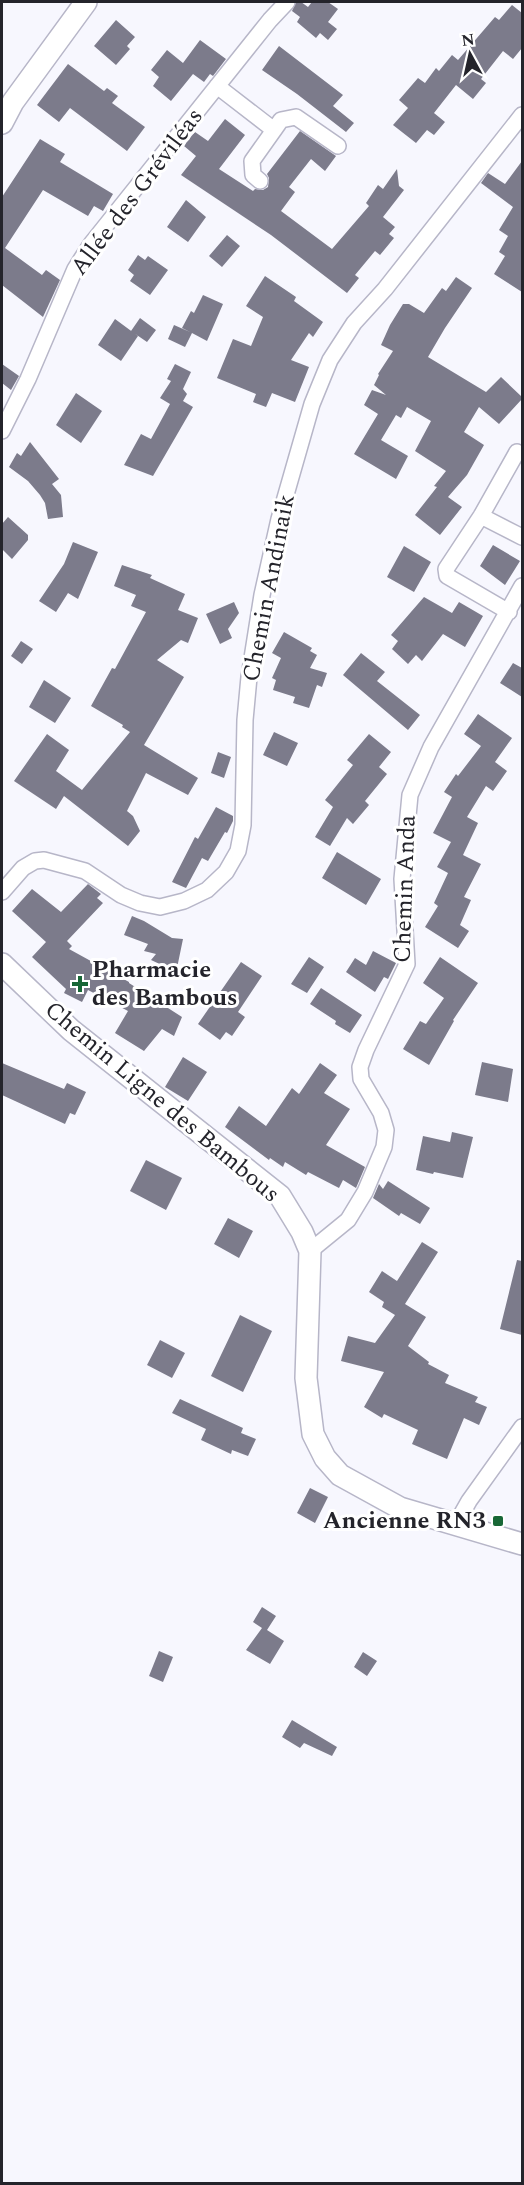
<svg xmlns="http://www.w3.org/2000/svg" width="524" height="2185" font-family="Spectral,serif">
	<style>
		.building { fill: #7c7b8b }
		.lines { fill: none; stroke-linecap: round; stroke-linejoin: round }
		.street-casing { stroke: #b7b6c8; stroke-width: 18 }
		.secondary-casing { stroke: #b7b6c8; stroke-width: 24 }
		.street { stroke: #fff; stroke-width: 15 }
		.secondary { stroke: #fff; stroke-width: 21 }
		.poi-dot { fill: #186736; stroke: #fff; stroke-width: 2 }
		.labels { text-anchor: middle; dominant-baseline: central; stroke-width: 6; stroke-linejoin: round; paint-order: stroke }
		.street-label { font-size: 24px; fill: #24242b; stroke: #fff }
		.poi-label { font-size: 24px; font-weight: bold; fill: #24242b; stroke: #fff; text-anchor: start }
	</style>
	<rect width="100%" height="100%" fill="#f7f7fe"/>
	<path class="building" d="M296,2H301L308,7L312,2H328L338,9L328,22L337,29L328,40L320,33L316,38L297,22L300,17L292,11Z
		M512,5L522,13V48L513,59L503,51L481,79L486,83L473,99L456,85L434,113L445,122L434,135L427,130L416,143L393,125L408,108L399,100L418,78L425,83L436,68L439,71L452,55L458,60L495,17L499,20Z
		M116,20L135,37L127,46L130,49L116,65L94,46Z
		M200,40L226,59L213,76L210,74L204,82L193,74L171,101L153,86L159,77L151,70L167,50L183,63Z
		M279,46L343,95L333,106L354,123L346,132L297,94L262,70Z
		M68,64L104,91L107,88L118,96L112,103L145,127L127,151L70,108L59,122L37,105Z
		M225,119L245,135L219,169L253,191L255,189L263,190L268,187L269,178L267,174L300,131L336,156L325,171L311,159L289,187L295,192L281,211L332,249L369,206L366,203L378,185L383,189L397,169L399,186L404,190L383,217L395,227L389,234L394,238L380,255L375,251L355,275L359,278L347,293L271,235L181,175L196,156L184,146L189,139L195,132L208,141Z
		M40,139L65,154L60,162L113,194L103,211L94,206L88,216L43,190L5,248L42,275L46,270L60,280L43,317L2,285V197Z
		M522,161V292L494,274L505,256L499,252L508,236L499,230L513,207L481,183L488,173L505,184Z
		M186,200L206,217L188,242L167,227Z
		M227,235L240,246L222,267L209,256Z
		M138,255L145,260L148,256L168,270L150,295L130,281L134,275L128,270Z
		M265,276L296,297L294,301L323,322L313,337L309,333L291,360L309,367L295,402L272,393L266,407L253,402L256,394L217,378L233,339L251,346L263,317L246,306Z
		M456,277L472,288L445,328L428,357L486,392L501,377L522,397V399L499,424L479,407L464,432L484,445L467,475L448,497L462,507L440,535L415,515L437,487L434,486L446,471L415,451L431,421L407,407L401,418L396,415L381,440L408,456L396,479L354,454L378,414L364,405L372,390L386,395L374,385L379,375L378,374L393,351L381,345L390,325L403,304H409L424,313L442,288L446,291Z
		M203,295L223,304L207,341L192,333L185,347L168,339L174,325L190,332L182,328L191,311L194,313Z
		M140,318L156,330L147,342L131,331Z
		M115,319L138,336L121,361L98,345Z
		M2,364L19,376L11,390L2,383Z
		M175,364L191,372L183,389L187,394L183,401L193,407L153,476L124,465L141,434L151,439L170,404L160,398L171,381L167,379Z
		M76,393L102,411L81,443L56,425Z
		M30,442L59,479L52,484L61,495L63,517L48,519L45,503L40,495L28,481L9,467L17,453L21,456Z
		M8,517L28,535V540L12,559L2,549V524Z
		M73,542L98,552L78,599L68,593L56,612L39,601L64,564Z
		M493,545L520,561L505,585L480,566Z
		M404,546L431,562L414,592L387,577Z
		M122,565L152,575L150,578L185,594L178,610L198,618L188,643L181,640L157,660L184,677L144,745L198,778L188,795L146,773L127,811L133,816L140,831L128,846L64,796L56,809L14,781L47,734L69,750L56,771L82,790L130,732L122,727L123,725L91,706L112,668L115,669L146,612L131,606L136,595L114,586Z
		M424,597L452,613L459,602L483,616L465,647L443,634L422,661L416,655L408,664L392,649L398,641L391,635Z
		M234,602L239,613L228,629L232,638L220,644L206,614Z
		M284,632L312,648L310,651L317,655L310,668L327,673L322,687L317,685L309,708L293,703L295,697L273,690L276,680L272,678L281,658L272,653Z
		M21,641L33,649L22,664L11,656Z
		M361,653L385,672L377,681L420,715L408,730L343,675Z
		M513,663L522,668V697L500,683Z
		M44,680L71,698L55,723L29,707Z
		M478,714L512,738L495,762L507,771L493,791L486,786L467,817L478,823L463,855L481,864L464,897L471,900L460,925L469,931L458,948L425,927L438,906L434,903L448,873L437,867L451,842L433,833L452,797L444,792L456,774L458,776L481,746L464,734Z
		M274,732L298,743L287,766L263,755Z
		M369,734L391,752L379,767L387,774L365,801L369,805L353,824L347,818L330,846L315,837L333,807L325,800L353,765L347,760Z
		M218,752L231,757L224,778L211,773Z
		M216,807L233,816V821L227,833L225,832L208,861L202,858L186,888L172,882L195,837L198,839Z
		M337,852L381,879L366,905L322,878Z
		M88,884L101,894L97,898L103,903L67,941L72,946L69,949L129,982V983L182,1017L174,1036L162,1029L144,1051L115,1033L128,1011L88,990L82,1002L64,993L66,989L32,957L46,942L12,911L32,889L61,912Z
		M132,916L144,921L172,938L183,939L177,968L164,966L151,960L156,954L144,951L148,944L124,935Z
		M373,951L396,963L388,979L384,977L375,992L346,972L355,958L366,965Z
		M309,957L324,967L307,993L291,984Z
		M440,957L478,983L453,1020L454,1021L429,1065L403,1049L420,1021L426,1024L444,998L423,983Z
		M241,962L262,976L238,1012L245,1017L232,1036L226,1032L220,1040L198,1024Z
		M321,988L362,1015L350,1033L335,1024L336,1021L310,1004Z
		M183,1057L207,1072L188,1101L165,1087Z
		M482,1062L513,1069L508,1102L475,1095Z
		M2,1063L64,1089L67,1083L86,1092L75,1115L70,1113L65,1124L2,1095Z
		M320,1063L337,1075L324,1093L350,1109L326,1145L365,1167L356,1188L343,1180L339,1188L308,1172L306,1175L285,1162L283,1167L270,1158L269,1160L225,1127L239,1106L266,1126L292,1088L299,1094Z
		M452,1132L473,1137L463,1178L434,1172L433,1174L416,1170L423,1136L450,1142Z
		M146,1160L182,1178L166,1210L130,1191Z
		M388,1181L430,1208L420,1224L401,1213L399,1216L373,1198L379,1184L383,1189Z
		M228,1218L253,1231L239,1258L214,1244Z
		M422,1242L438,1252L405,1304L426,1317L408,1346L429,1362L428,1364L449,1375L445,1383L478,1397L475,1402L487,1407L479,1425L464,1418L447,1459L412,1444L418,1430L384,1414L382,1418L364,1407L384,1372L341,1361L348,1336L375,1343L395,1315L382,1307L384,1302L369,1292L382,1271L397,1281Z
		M517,1260L522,1261V1335L500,1329Z
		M240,1315L272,1331L243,1392L211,1376Z
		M160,1340L185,1353L172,1378L147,1365Z
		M180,1399L243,1428L241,1433L256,1439L248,1456L232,1450L231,1454L201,1440L206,1429L172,1413Z
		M310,1488L328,1497L315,1523L297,1513Z
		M262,1607L276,1616L267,1630L284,1641L270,1664L246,1650L262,1628L253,1622Z
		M159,1651L173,1657L163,1682L149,1676Z
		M363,1652L377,1661L367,1676L354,1667Z
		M292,1720L337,1747L332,1756L304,1743L300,1748L282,1737Z"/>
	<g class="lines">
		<defs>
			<path id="street" d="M217,86L274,130L252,161L253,175L260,181
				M274,130L281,120L296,117L338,146
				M2,431L28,379L75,269L91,244L270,20L287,2
				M481,516L522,537
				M509,612L447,576L446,569L481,516L517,452
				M2,892L23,868L35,861L44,860L85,871L121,895L140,903L160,907L184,901L207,890L226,872L238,851L243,825L245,720L249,677L262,595L279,519L312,404L330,360L354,323L385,289L522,115
				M310,1251L348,1220L365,1192L384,1147L386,1130L381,1113L361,1079L360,1067L366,1050L407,964L402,879L410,795L431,747L522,586
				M456,1524L469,1501L522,1427"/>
			<path id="secondary" d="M2,123L13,102L86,2
				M2,964L71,1030L280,1196L302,1232L310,1251L306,1378L313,1434L325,1458L340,1475L400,1508L522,1544"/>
		</defs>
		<use href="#street" class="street-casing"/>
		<use href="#secondary" class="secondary-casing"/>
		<use href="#street" class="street"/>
		<use href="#secondary" class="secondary"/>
	</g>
	<g class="poi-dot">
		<path d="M77 975h6v6h6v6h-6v6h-6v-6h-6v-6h6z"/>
		<rect x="492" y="1515" width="12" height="12" rx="3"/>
	</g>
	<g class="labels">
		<g class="street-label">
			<text transform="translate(137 192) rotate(-53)">Allée des Gréviléas</text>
			<text transform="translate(269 588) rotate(-79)">Chemin Andinaik</text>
			<text transform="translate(405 889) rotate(-88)">Chemin Anda</text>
			<text transform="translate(162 1102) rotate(40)">Chemin Ligne des Bambous</text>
		</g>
		<g class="poi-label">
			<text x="92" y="970">Pharmacie<tspan x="92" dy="28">des Bambous</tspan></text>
			<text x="486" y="1521" text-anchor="end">Ancienne RN3</text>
		</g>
	</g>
	<rect width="524" height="2185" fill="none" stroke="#24242b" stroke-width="6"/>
	<g transform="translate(470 54) rotate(352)" stroke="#ffffff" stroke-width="4.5" paint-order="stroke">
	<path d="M0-4.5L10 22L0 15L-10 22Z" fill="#24242b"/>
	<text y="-9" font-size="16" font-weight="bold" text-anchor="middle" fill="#24242b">N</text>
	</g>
</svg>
